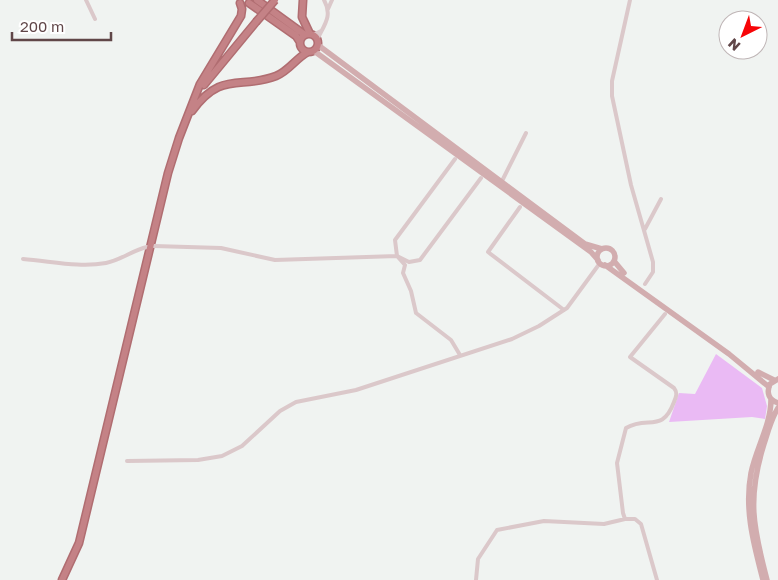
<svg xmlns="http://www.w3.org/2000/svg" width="778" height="580" font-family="'Golos Text',sans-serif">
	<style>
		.green { fill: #eabaf4 }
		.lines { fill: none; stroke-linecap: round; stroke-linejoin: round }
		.highway-casing { stroke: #b06d71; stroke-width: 9 }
		.street { stroke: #dbc8ca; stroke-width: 4 }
		.primary { stroke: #d2adaf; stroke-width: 5.5 }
		.highway { stroke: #c48286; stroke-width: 6 }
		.highway-bridge-casing { stroke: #b06d71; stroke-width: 9; stroke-linecap: butt }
		.highway-bridge { stroke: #c48286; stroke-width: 6 }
	</style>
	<rect width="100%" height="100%" fill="#f0f3f1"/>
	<path class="green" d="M716,354L762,388L767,406L765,419L752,417L669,422L679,393L695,394Z"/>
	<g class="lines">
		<defs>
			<path id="highway" d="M257,0L305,35
				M303,0L302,17L310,34
				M249,3L296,36L300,42
				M300 43a9 9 0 1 1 18 0a9 9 0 1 1-18 0Z
				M204,85L256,22
				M192,111C222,70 240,90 276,76C289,71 296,58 308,52
				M62,580L79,543L168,173L179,138L200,84L241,16L242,9L240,3"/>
		</defs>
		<use href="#highway" class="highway-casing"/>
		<path class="street" d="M86,0L95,19
			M630,0L612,81V96L631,185L653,262V272L645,284
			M328,9L332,0
			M313,35L321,31
			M317,40C324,25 333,16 324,0
			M455,159L395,240L397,256L409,262L420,260L481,178
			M503,179L526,133
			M520,207L488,252L564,310
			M645,229L661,199
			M154,246L221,248L275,260L397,256L405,265L403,273L411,291L416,313L451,340L460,355
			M23,259C51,261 79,268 106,263C121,260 133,250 147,247
			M127,461L198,460L222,456L242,446L280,411L296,402L356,390L512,339L539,326L567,308L600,263
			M476,580L478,559L497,530L544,521L604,524L625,519
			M657,580L641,524L635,519H625L623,513L617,463L626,428C648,415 662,434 674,402C676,397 678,393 674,388L630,357L665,314"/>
		<path class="primary" d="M318,45L585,244L602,249
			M314,51L591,252L598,260
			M597 257a9 9 0 1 1 18 0a9 9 0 1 1-18 0Z
			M614,261L624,273
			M605,265L729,354L769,387
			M758,372L774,380
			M778,379L770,384C766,393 769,400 778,403
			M763,580C754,545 744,510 751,473C756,448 771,425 771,399
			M767,580C753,527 747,498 764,444C768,432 771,419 778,408"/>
		<use href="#highway" class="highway"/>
		<defs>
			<path id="highway-bridge" d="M256,22L275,0"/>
		</defs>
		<use href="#highway-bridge" class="highway-bridge-casing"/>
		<use href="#highway-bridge" class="highway-bridge"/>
	</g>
	<g transform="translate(743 35) rotate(222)"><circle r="24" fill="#ffffff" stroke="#bfb5b6"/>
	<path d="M0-4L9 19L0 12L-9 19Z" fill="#f70507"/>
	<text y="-8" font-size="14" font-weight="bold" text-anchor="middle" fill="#604648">N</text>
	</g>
	<path d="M12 32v8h99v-8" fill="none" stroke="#604648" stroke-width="2.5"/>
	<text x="20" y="32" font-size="15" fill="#604648" stroke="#ffffff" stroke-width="4" paint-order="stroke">200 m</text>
</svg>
